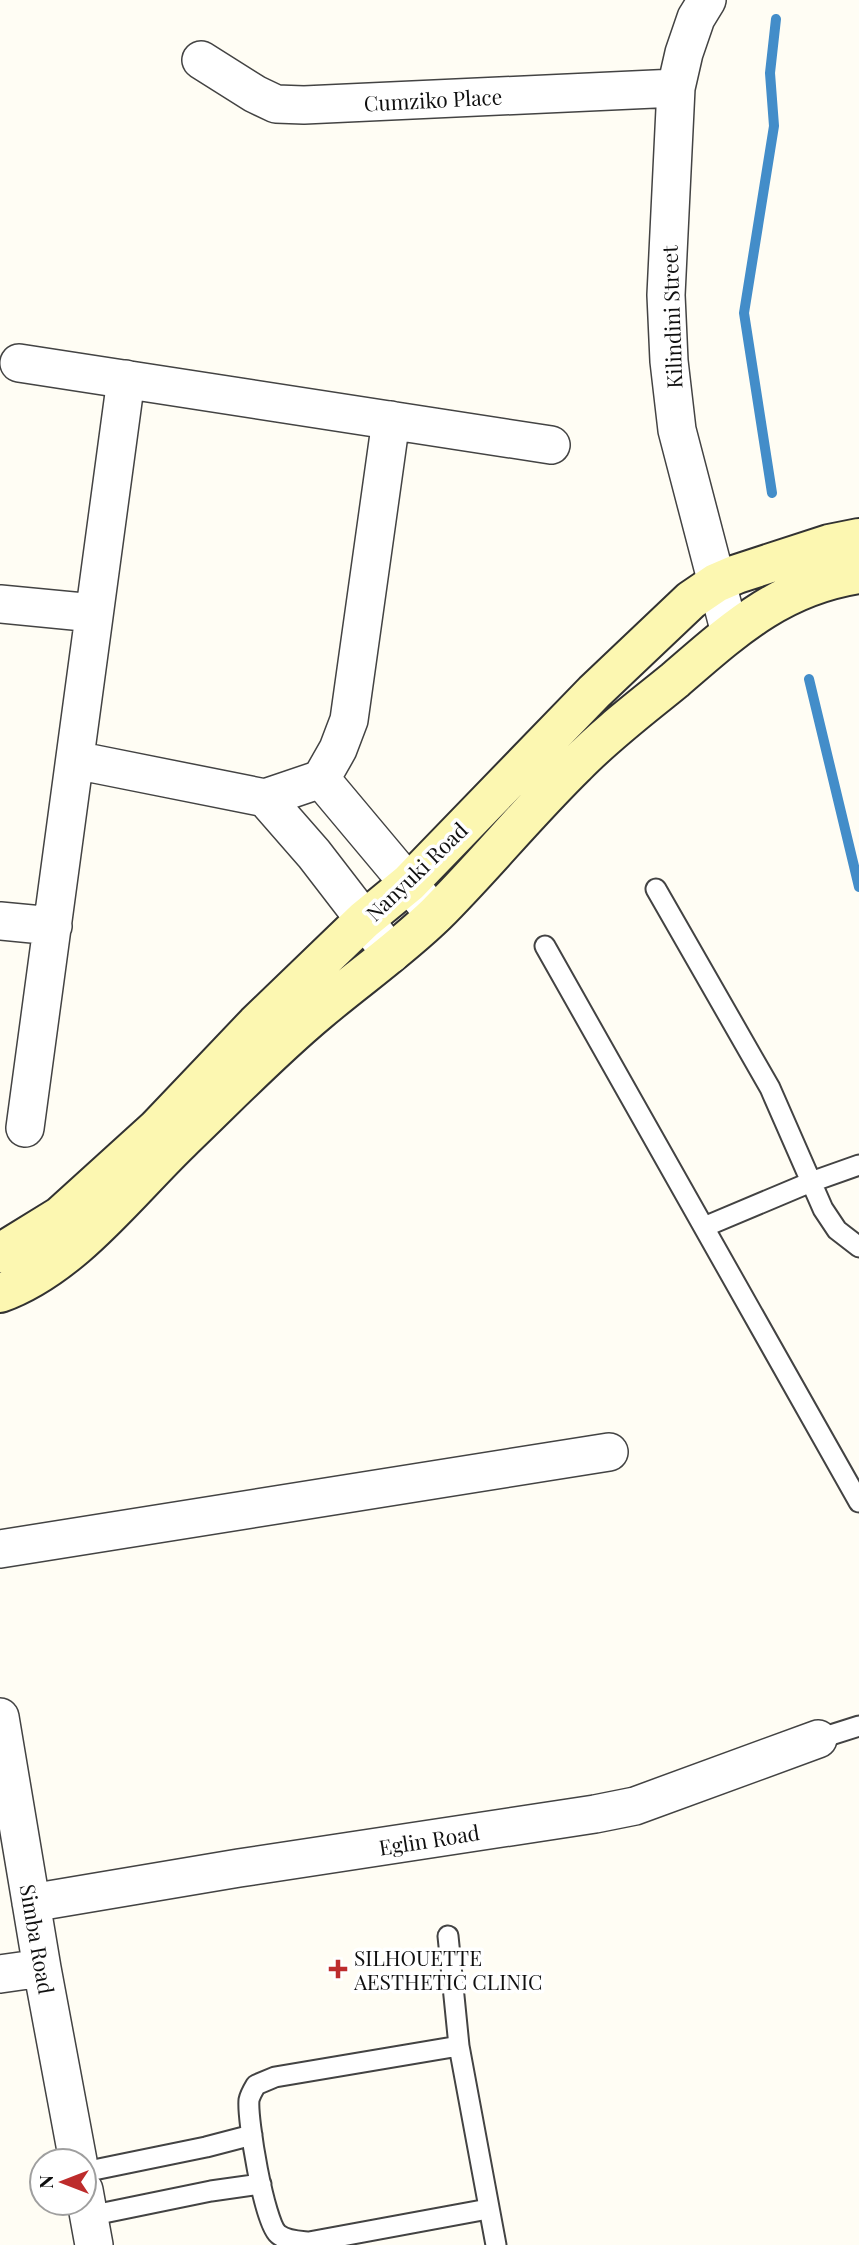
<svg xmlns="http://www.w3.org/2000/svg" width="859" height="2245" font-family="'Playfair Display',serif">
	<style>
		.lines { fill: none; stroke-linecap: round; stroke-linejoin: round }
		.stream { stroke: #438dc9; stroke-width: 10 }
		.service-casing { stroke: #434343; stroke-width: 23 }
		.minor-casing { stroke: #434343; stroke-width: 40 }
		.secondary-casing { stroke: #323232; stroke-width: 42 }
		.service { stroke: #fff; stroke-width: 19 }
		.minor { stroke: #fff; stroke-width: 37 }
		.secondary { stroke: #fcf7b1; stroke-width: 38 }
		.poi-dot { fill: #bd2c2c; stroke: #fff; stroke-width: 2.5 }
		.labels { text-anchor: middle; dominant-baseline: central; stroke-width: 7; stroke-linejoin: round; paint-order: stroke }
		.street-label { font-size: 21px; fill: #101010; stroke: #fff }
		.poi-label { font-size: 21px; fill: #101010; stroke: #fff; text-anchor: start }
	</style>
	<rect width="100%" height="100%" fill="#fffdf4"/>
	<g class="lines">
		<path class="stream" d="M772,493L744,313L774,126L770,73L776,19
			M809,679L859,887"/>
		<defs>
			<path id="service" d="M656,889L770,1088L823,1209L837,1230L859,1247
				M545,946L859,1502
				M704,1227L811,1182L859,1165
				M818,1739L859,1726
				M448,1936L459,2046L496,2245
				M459,2046L275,2077L256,2085C253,2090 250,2095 249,2100C247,2119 264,2222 278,2234C286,2241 298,2241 309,2242L488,2209
				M84,2172L206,2147L252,2135
				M89,2216L211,2191L261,2184"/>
			<path id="minor" d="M707,0L696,18L684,53L676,88L666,295L669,361L677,430L730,633
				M201,60L255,94L276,104L304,105L676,88
				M19,363L551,445
				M0,604L94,613
				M75,760L265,798L321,779L338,749L349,720L391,420
				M321,779L435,915
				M265,798L314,854L391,954
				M0,921L53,926
				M25,1128L126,379
				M0,1549L609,1452
				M0,1717L42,1968L78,2161
				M31,1903L239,1868L595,1814L635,1806L818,1739
				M0,1974L42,1968
				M84,2190L94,2245"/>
			<path id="secondary" d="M0,1253L60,1216L157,1128L256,1024L364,920L409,883L594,692L691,600L716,583L737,574L829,544L859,538
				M0,1293C72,1267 127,1193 181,1141C226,1098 270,1052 318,1012C357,979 399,950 436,914C484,866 527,813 576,765C606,734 642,707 675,680C733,630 780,586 859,574"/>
		</defs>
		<use href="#service" class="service-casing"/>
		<use href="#minor" class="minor-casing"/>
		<use href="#secondary" class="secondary-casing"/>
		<use href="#service" class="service"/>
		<use href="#minor" class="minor"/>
		<use href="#secondary" class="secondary"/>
	</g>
	<path class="poi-dot" d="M334.5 1958.5h7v7h7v7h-7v7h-7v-7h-7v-7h7z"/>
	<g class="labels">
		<g class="street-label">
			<text transform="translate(433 99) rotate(-3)">Cumziko Place</text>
			<text transform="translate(671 317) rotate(-92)">Kilindini Street</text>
			<text transform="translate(416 871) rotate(-44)">Nanyuki Road</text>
			<text transform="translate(429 1839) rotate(-9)">Eglin Road</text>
			<text transform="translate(38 1939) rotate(80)">Simba Road</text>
		</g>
		<g class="poi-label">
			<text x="354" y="1957">SILHOUETTE<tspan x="354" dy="24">AESTHETIC CLINIC</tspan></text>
		</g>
	</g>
	<g transform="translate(63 2182) rotate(270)"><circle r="33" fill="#ffffff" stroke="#9f9f9f" stroke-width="2"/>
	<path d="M0-5L12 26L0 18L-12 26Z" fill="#bd2c2c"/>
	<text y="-10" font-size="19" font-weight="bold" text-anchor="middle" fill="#101010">N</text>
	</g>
</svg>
